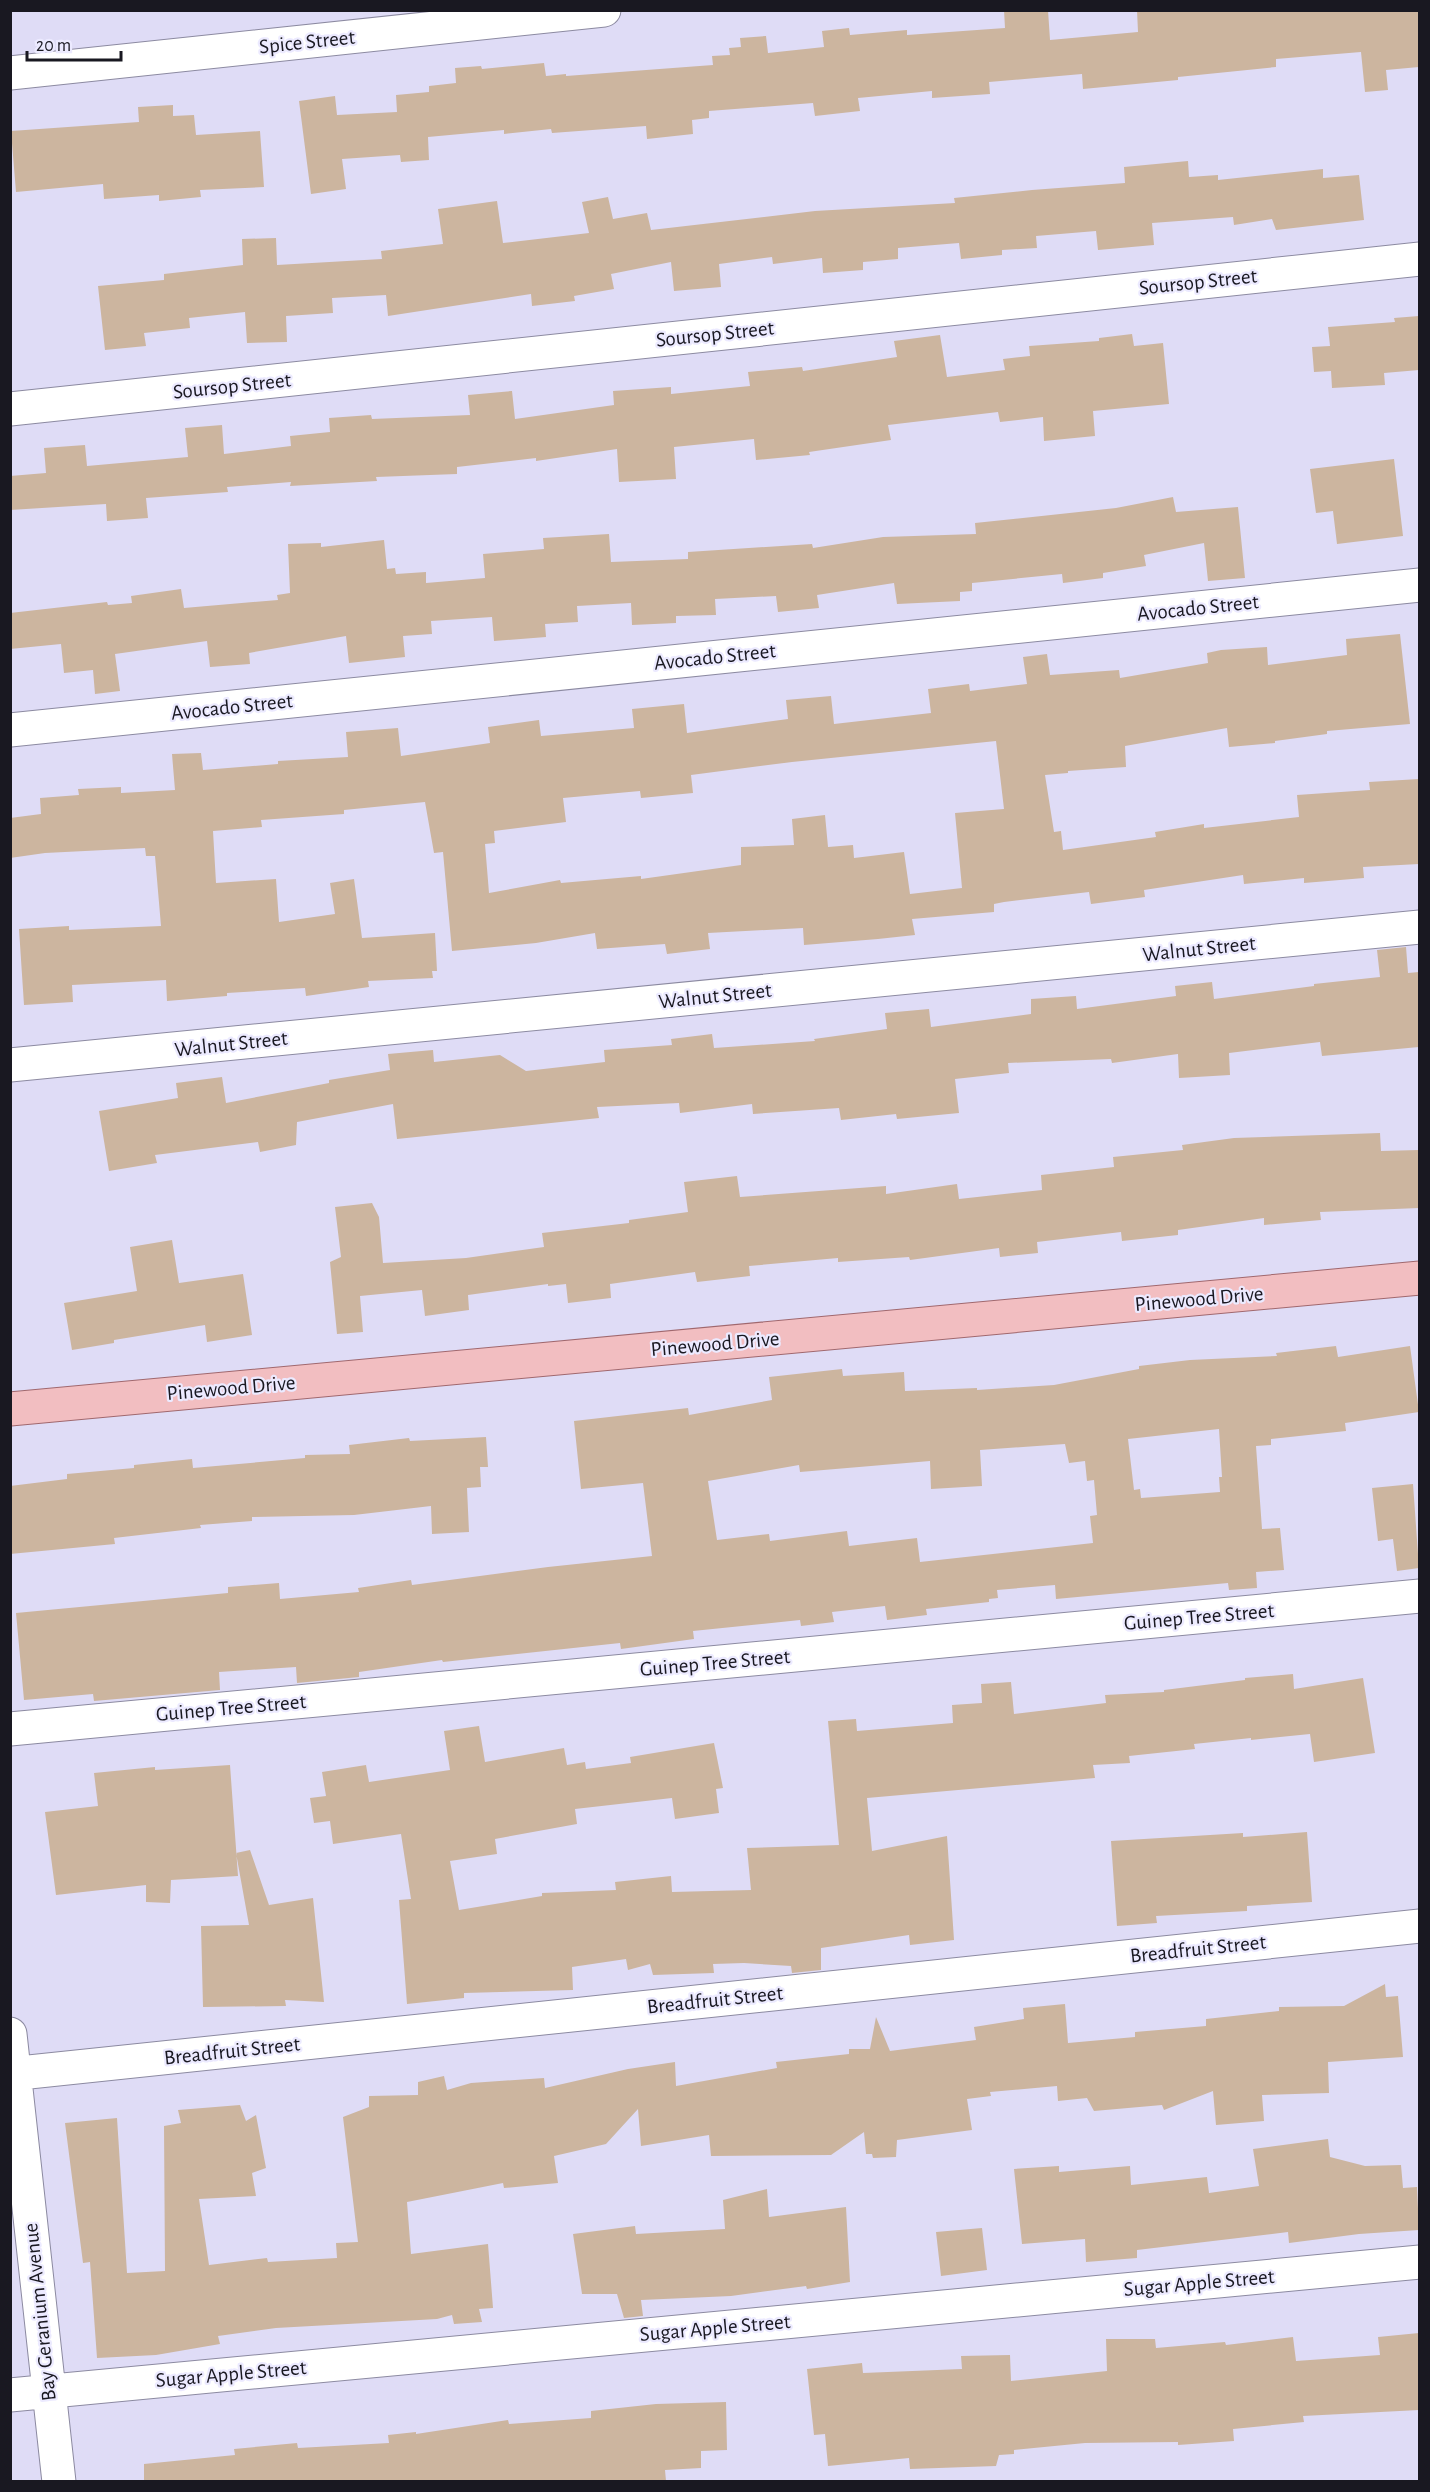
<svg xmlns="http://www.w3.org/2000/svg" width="1430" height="2492" font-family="'Alegreya Sans',sans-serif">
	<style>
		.building { fill: #ccb59f; fill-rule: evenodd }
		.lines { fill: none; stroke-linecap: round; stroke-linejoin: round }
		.minor-casing { stroke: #8c8aa1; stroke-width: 35 }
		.major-casing { stroke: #a0686e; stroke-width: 35 }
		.minor { stroke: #fff; stroke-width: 33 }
		.major { stroke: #f2bec1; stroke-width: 33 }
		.labels { text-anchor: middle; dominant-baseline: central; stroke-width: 4.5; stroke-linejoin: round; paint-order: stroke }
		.street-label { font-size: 21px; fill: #191821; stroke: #eceaff }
	</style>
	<rect width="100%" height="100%" fill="#dfdcf6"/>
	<path class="building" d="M1004,10H1048L1050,40L1138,32L1137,10H1419V67L1386,70L1388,90L1365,92L1361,52L1276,59V67L1178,77V80L1083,89L1082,74L989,82L990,94L932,98V91L858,98L860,111L815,116L813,103L709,111V118L692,120L693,134L647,139L646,126L552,133L551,129L504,134V130L428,137L429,160L401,162L400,155L342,159L346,189L311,194L299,101L335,96L337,115L397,112L396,95L429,92V86L456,83L455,68L481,66L482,69L544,63L546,76L566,74V76L713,65L712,56L730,55L729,48L741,47L740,38L766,36L768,53L824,47L822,31L849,28L850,35L907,30V35L1005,28Z
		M173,105V116L194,115L196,135L260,131L264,187L200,190L201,197L159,201V195L104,199L103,184L16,192L11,131L139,122L138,107Z
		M1188,161L1189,177L1218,175V180L1323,169V178L1359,175L1364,220L1276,230L1272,219L1234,225L1233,217L1152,223L1154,245L1098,250L1096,231L1036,236L1037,248L1002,250V255L961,259L959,243L898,248V259L863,262V270L823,273L822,258L773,264L772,257L719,264L721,287L674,291L671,262L611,274L614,289L574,296L575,301L532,306L531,294L388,316L386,295L332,298L333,313L286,316L287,342L247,343L245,312L189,318L190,328L144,333L146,346L105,350L98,286L164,280V274L243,265L242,239L276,238L277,265L382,259L381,251L443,244L438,209L497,201L503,243L589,233L582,202L608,197L613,219L647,213L651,230L815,211L955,203L954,198L1032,190L1125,183L1124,167Z
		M1419,316V370L1384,373L1385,385L1332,388L1331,371L1314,372L1312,347L1330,346L1328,327L1395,322L1394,318Z
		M1132,334L1134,346L1163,343L1169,404L1093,411L1095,436L1044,441L1043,417L1000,422L998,412L888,425L891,440L809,452L810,455L756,460L754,439L674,447L676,479L619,482L617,449L536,461V458L457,467V474L376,477L377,481L290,486L291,482L227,487L228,492L146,498L148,518L107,521L106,504L10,510V476L46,473L44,448L85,445L87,466L188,457L185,428L222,425L224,454L291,446L290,436L330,432L329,418L371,415L372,419L470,415L468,395L512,391L515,419L614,405L613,391L671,387V394L750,386L748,372L802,367L803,371L897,357L894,341L940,335L947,377L1005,370L1003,359L1030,356L1029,346L1099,341V338Z
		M1394,459L1403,536L1337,544L1333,511L1316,513L1310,469Z
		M1173,497L1176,512L1238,507L1245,578L1208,581L1204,543L1144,555L1146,566L1103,573V578L1063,583L1062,574L972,583V591L960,592V601L897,604L894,583L817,595L819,608L778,612L776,596L715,599L716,615L676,616V623L632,625L631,603L577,606L578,622L545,624L546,637L494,641L492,617L431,621L432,634L403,636L405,657L349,663L346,636L249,653L250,664L210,667L207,641L115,654L120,691L95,694L93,670L64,673L61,644L10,649V613L107,602L108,605L132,603L131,596L181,589L184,608L278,600L277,595L290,593L288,544L321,543V547L384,540L387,569L395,568L396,574L426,572V583L485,578L483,554L544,549L543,538L609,534L611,562L688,559V552L812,544L813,548L883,537L976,534L975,523L1116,508Z
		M1400,634L1410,724L1327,731V734L1275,741V743L1229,747L1227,728L1125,746L1126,767L1068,771V773L1045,775L1054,832L1061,831L1063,850L1156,837L1155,832L1204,824V828L1299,817L1297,795L1370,790L1369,782L1419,779V864L1363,867L1364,878L1304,883V878L1244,884L1243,875L1144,890L1145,897L1091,904L1089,892L1004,902L994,904V912L912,919L915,935L878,939L804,945L803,928L708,933L710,949L667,954L665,944L597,949L595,933L536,943L452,951L443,852L434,853L425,802L344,810V814L261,820L262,827L213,831L216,883L276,879L279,922L335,914L330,883L354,879L362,938L435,933L437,971H432L433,978L368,981L369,987L306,996L305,988L227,993V996L167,1001L166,980L72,985L73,1002L24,1005L19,929L69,926V930L161,926L155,856H146L145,848L45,853L10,858V818L41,814L40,798L79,795L78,789L121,787V793L175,790L172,754L201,753L203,770L278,764V761L348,757L346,732L398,728L401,756L490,743L488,727L539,720L541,736L634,728L632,709L684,704L687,733L788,719L786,700L831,696L834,724L931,713L928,689L969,684L970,691L1027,684L1023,657L1047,654L1050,675L1119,670L1120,678L1208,663L1207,653L1221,650L1267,647L1268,665L1347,655L1346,639ZM996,741L1004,809L955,813L962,888L910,894L904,852L854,858L853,845L828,847L825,815L792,819L794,845L741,847V865L641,879V876L561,883L560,880L489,893L485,844L495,843L494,831L566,822L563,798L640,791L641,798L693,793L691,775L792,762Z
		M1406,947L1408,973L1419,972V1047L1322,1056L1320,1042L1229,1053L1230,1075L1179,1078L1178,1054L1112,1063L1111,1059L1008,1063L1009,1073L955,1079L959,1113L897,1119L896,1114L841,1120L839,1108L753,1114L752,1104L680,1113L679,1103L597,1107L599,1118L397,1139L393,1104L297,1122L296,1145L260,1152L258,1142L155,1155L157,1163L109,1171L99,1111L178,1098L176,1083L222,1077L226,1103L329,1083V1080L390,1070L388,1054L433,1050L434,1062L500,1055L526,1071L605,1062L604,1050L672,1045L671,1039L712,1034L714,1048L815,1041L814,1039L887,1029L885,1013L929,1009L931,1027L1031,1014V999L1076,996L1077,1009L1176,996L1175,986L1212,982L1214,999L1314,986V984L1380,977L1377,950Z
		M1380,1133L1381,1151L1419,1150V1208L1320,1212L1321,1220L1264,1225V1218L1178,1230V1235L1122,1241L1121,1232L1037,1242L1038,1253L1000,1257L999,1248L910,1260L909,1257L838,1262V1258L749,1266L750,1276L697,1282L695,1272L610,1284L611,1298L568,1303L566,1284L548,1286V1284L468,1295L469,1310L425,1316L422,1290L360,1296L363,1332L337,1334L330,1262L341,1257L335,1207L372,1203L379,1217L383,1263L466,1258L544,1247L542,1233L629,1223V1220L688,1212L684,1182L737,1176L740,1197L886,1186V1194L957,1184L959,1199L1042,1190L1041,1175L1114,1167L1113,1157L1183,1150L1182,1145L1234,1138Z
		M172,1240L179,1283L243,1274L252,1335L207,1342L205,1325L114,1340V1343L72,1350L64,1303L137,1291L130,1247Z
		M1336,1346L1338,1357L1410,1346L1419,1412L1345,1423L1346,1431L1271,1439V1445L1256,1446L1262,1529L1280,1528L1284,1570L1256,1572L1257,1588L1229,1590L1228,1583L1056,1599L1055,1585L997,1590L998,1598L989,1599V1602L926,1609L927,1615L887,1620L885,1606L832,1612L834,1622L801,1626L800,1620L693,1631L694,1639L621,1649L620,1643L443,1662L442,1660L359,1672V1677L297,1683L296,1667L219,1672L220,1690L94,1701L93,1694L24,1700L16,1613L228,1593V1587L279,1583L280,1599L359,1592L358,1588L411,1580L412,1585L548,1567L652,1556L643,1483L581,1489L574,1421L688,1408L689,1415L772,1400L769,1377L842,1369L843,1376L904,1372L905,1391L977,1388V1390L1054,1385L1139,1369V1366L1190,1360L1277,1356L1276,1353ZM1219,1429L1222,1477H1219L1220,1492L1141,1498L1140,1489L1134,1490L1128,1439ZM1065,1444L1069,1463L1085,1461L1087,1481L1094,1480L1097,1515L1090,1516L1093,1543L920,1562L917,1538L849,1546L847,1531L770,1541L769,1534L717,1540L708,1481L799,1465L800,1472L930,1461L931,1489L982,1486L980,1450Z
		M486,1437L488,1467H480L481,1487L467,1488L469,1532L432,1534L431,1506L354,1515L252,1517V1521L200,1525L201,1528L114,1538L115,1544L10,1554V1486L67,1479V1474L134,1468V1465L192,1459L193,1468L305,1458V1455L350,1454L349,1445L409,1438L410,1441Z
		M1413,1484L1419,1568L1397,1571L1393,1539L1378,1541L1372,1488Z
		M1293,1674L1294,1689L1363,1678L1375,1753L1314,1762L1310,1734L1251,1740V1738L1194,1744L1195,1749L1129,1756L1130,1763L1093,1765L1095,1778L867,1798L872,1851L947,1836L954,1940L910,1945L909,1935L821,1948V1970L792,1973L791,1966L744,1963L713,1964L714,1973L653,1975L650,1964L628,1970L626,1959L572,1967L573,1990L464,1993V1998L407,2004L399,1900L411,1899L401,1834L333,1844L330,1821L314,1823L310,1798L326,1796L322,1772L366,1765L369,1782L450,1770L444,1731L479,1726L485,1762L564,1748L567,1765L585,1762L586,1769L631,1763L630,1757L714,1743L723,1788L716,1789L719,1813L675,1819L672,1798L575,1809L577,1824L495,1839L497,1854L450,1861L459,1910L542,1896V1893L616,1890L615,1882L671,1876L672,1892L751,1890L747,1848L839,1845L828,1721L856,1719L857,1731L953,1723L952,1705L982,1703L981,1684L1011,1682L1014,1714L1106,1703L1105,1695L1164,1692V1690L1245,1680V1678Z
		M230,1765L238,1876L171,1880L170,1903L146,1902V1885L56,1895L45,1812L98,1806L94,1773L155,1767V1770Z
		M1307,1832L1312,1902L1247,1906V1911L1156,1916L1157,1923L1117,1926L1111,1841L1243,1833V1837Z
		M250,1850L269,1905L313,1898L324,2002L285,2000L286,2006L203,2007L201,1926L249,1925L236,1853Z
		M1385,1984L1386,1997L1398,1996L1403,2057L1328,2062L1329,2093L1262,2095L1264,2121L1216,2125L1213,2091L1164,2110L1162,2105L1094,2111L1087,2098L1058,2101L1057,2086L990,2092L991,2096L967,2099L972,2130L897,2140L896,2157L873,2158L872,2154H866L864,2132L831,2155L711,2156L709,2135L641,2146L638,2109L606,2144L554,2156L558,2183L504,2188L503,2183L407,2202L411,2254L488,2244L493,2308L479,2309L482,2322L454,2324L452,2315L437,2319L276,2328L218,2336L220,2344L156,2355L97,2358L90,2262L83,2263L65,2123L117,2118L127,2273L165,2271L164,2126L181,2123L178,2110L240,2105L246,2121L256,2115L266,2168L252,2173L256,2196L199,2199L209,2265L267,2258L268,2262L337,2258L336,2243L358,2242L343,2117L369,2107V2096L418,2095V2082L444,2076L447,2090L471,2083L544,2078L545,2088L628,2069L675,2062L676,2086L777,2068L776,2062L849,2054V2049H870L876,2017L890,2051L976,2040L974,2027L1024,2019L1023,2008L1065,2004L1068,2043L1135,2037V2032L1206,2026V2019L1279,2011V2007L1344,2006Z
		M1328,2139L1330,2157L1365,2166L1401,2165L1403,2188L1417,2187L1419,2230L1359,2234L1289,2243L1288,2232L1137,2250V2258L1086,2262L1085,2239L1022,2244L1014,2169L1059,2166V2172L1130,2166L1131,2185L1207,2177L1209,2193L1259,2186L1253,2149Z
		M767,2189L769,2217L846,2207L850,2282L807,2289L806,2286L731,2296L641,2300L643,2316L624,2318L617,2294H582L573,2234L635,2226L636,2234L725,2229L723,2200Z
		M982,2228L987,2270L941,2276L936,2232Z
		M1419,2333V2410L1303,2416L1304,2422L1233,2429L1234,2441L1178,2445V2442L1085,2443L1014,2450V2454L999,2455L996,2466L910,2469L909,2458L828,2466L825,2434L814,2435L807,2369L862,2363L863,2373L962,2369L961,2356L1010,2355L1011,2381L1107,2371L1106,2339H1155L1156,2348L1225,2342L1226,2345L1293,2337L1296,2361L1380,2355L1378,2337Z
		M726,2402L727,2450L701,2451V2468L665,2470L666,2481H144V2464L235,2455L234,2449L297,2443L298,2448L389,2443L388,2435L416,2432V2434L508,2420L509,2424L591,2418V2411L656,2404Z"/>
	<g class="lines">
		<defs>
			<path id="minor" d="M10,73L604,10
				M10,409L1420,259
				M10,730L1420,585
				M10,1065L1420,927
				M10,1729L1420,1596
				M10,2034L59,2482
				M10,2074L1420,1926
				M10,2395L1420,2262"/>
			<path id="major" d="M10,1409L1420,1278"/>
		</defs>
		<use href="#minor" class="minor-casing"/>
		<use href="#major" class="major-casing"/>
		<use href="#minor" class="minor"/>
		<use href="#major" class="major"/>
	</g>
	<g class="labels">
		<g class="street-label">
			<text transform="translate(307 42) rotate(-6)">Spice Street</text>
			<text transform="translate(1198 282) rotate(-6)">Soursop Street</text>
			<text transform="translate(715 334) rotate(-6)">Soursop Street</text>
			<text transform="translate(232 386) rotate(-6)">Soursop Street</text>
			<text transform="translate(1198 608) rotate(-6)">Avocado Street</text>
			<text transform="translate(715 657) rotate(-6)">Avocado Street</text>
			<text transform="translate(232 707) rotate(-6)">Avocado Street</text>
			<text transform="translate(1199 949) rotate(-6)">Walnut Street</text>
			<text transform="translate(715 996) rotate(-6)">Walnut Street</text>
			<text transform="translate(231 1044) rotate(-6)">Walnut Street</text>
			<text transform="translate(1199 1299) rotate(-5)">Pinewood Drive</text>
			<text transform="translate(715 1344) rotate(-5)">Pinewood Drive</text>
			<text transform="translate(231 1388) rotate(-5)">Pinewood Drive</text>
			<text transform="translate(1199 1617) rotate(-5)">Guinep Tree Street</text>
			<text transform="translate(715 1663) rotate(-5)">Guinep Tree Street</text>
			<text transform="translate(231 1708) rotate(-5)">Guinep Tree Street</text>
			<text transform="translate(1198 1949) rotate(-6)">Breadfruit Street</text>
			<text transform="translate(715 2000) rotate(-6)">Breadfruit Street</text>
			<text transform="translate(232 2051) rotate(-6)">Breadfruit Street</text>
			<text transform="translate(1199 2283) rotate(-5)">Sugar Apple Street</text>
			<text transform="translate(40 2312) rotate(-96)">Bay Geranium Avenue</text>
			<text transform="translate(715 2328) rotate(-5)">Sugar Apple Street</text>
			<text transform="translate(231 2374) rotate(-5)">Sugar Apple Street</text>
		</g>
	</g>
	<rect width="1430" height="2492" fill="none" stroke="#191821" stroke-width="24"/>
	<path d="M27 51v9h94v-9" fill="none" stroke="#191821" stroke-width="3"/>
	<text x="36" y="51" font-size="18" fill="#191821" stroke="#eceaff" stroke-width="4.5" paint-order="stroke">20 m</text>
</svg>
